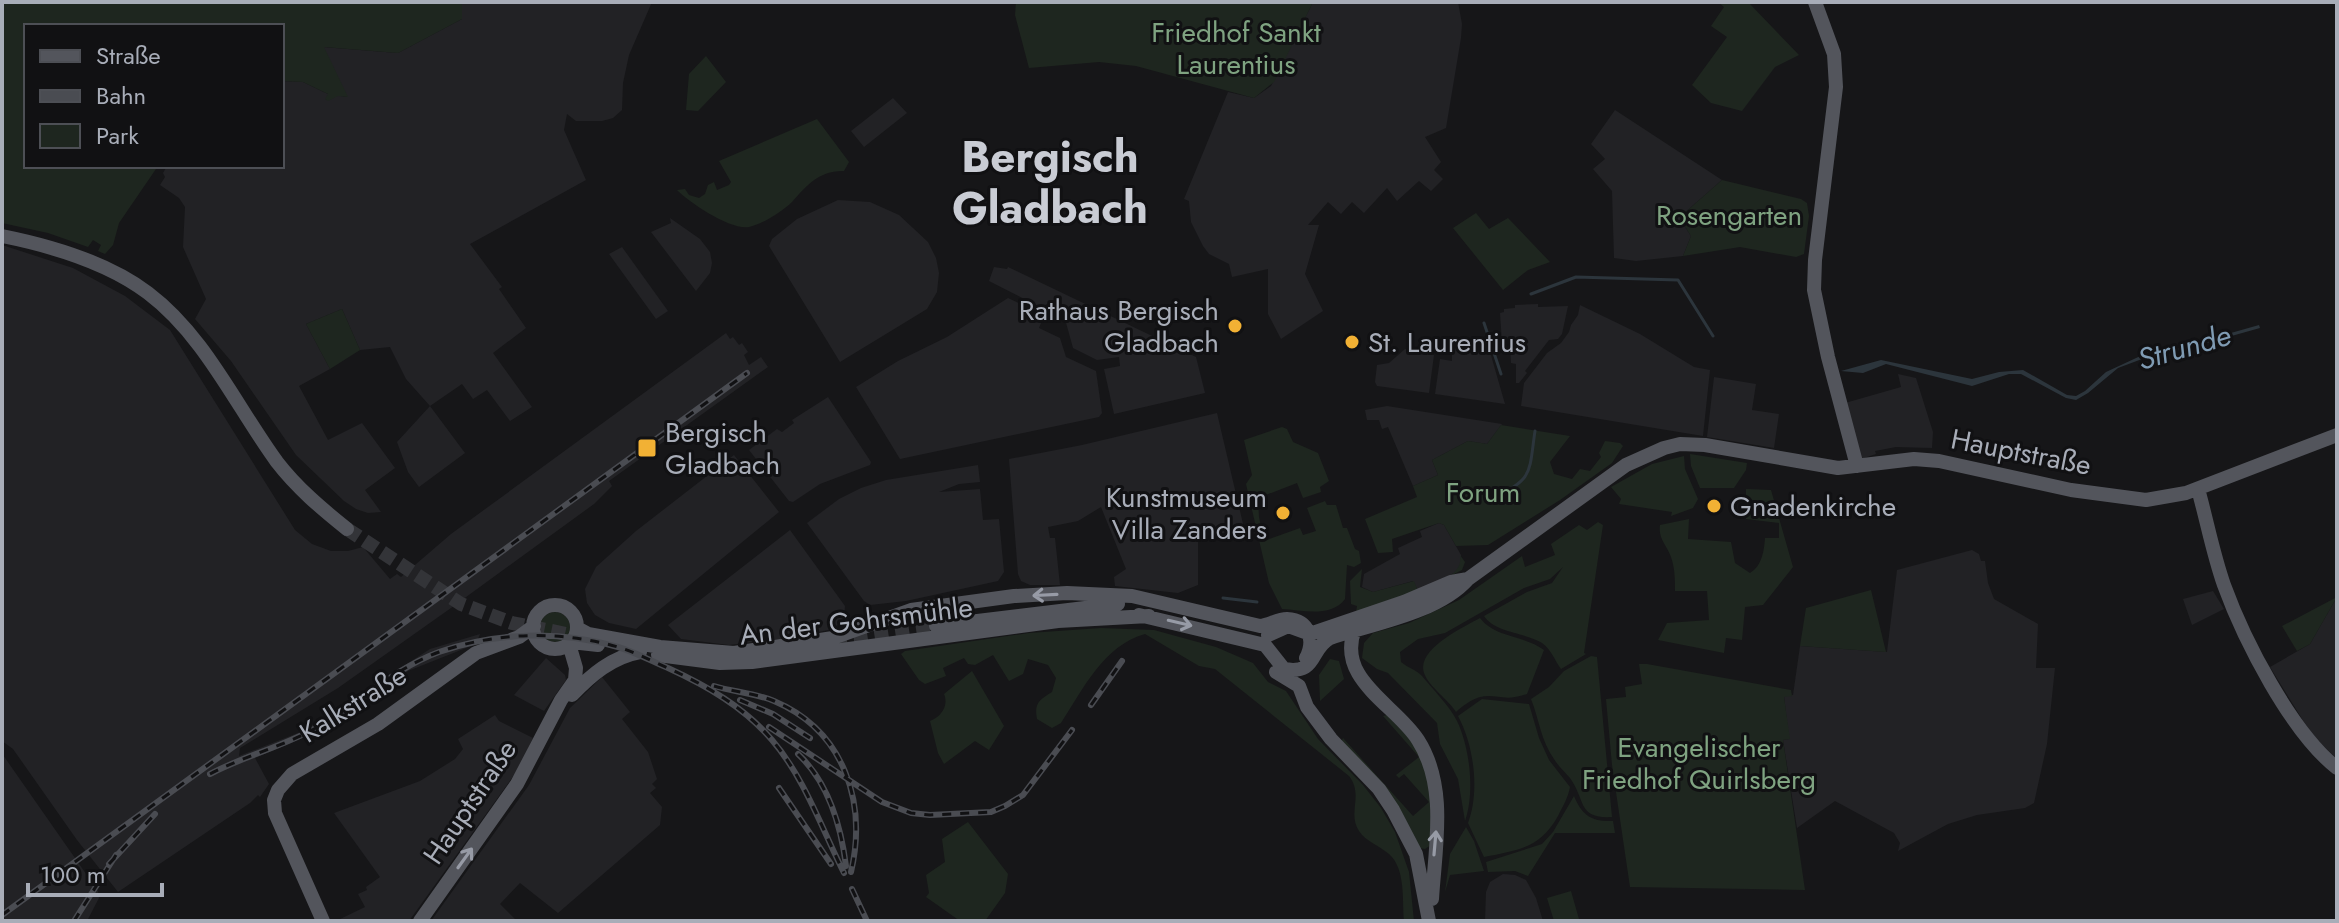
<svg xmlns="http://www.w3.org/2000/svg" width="2339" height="923" font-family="Jost,sans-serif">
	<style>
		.built { fill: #222225 }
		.green { fill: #1e261f }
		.water { fill: #2c353c }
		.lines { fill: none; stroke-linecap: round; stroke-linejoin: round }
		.stream { stroke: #2c353c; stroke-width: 3 }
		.major-tunnel { stroke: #333438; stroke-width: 14; stroke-dasharray: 14 7; stroke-linecap: butt }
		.major { stroke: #53555c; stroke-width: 14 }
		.rail-casing { stroke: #4a4c52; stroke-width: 6 }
		.rail { stroke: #111113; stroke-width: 3; stroke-dasharray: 9; stroke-linecap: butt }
		.oneway { stroke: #979ba6 }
		.poi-dot { fill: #f2b134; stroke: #111113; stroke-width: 3 }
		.labels { text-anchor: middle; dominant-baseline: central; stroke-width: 6; stroke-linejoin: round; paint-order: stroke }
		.park-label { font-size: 28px; fill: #7fa381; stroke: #111113 }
		.poi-label { font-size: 28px; fill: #a8adb8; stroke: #111113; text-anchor: start }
		.street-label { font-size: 28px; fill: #a8adb8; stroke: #111113 }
		.water-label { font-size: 30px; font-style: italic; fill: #7f9bb3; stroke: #111113 }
		.town-label { font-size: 44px; font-weight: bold; fill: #c9ccd4; stroke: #111113 }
	</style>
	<rect width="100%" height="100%" fill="#161618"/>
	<path class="built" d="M462,2H652L629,55L623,83L622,110L613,118L602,121H576L567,114L564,130L586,180L470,244L502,287L499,289L526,328L493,353L532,407L510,421L487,390L473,399L462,384L430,406L465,453L419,487L408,472L397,442L430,406L406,379L390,347L360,350L342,309L306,324L330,369L299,386L328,440L362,423L395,468L365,490L381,512L368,513L356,509L344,501L296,455L231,361L195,319L206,299L183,247L185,207L179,198L160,185L165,177L163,173L167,166H282V81L303,82L328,94L347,97L323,47L398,53L462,19Z
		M1313,2H1458L1462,24L1461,38L1446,128L1425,137L1441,162L1434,170L1443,179L1431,191L1419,181L1397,201L1387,188L1364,213L1352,202L1341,214L1328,202L1308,225H1319L1305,274L1323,311L1281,339L1268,314V269L1232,277L1229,264L1209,254L1203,246L1191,222L1189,201L1184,199L1228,92L1254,98L1271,86Z
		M893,98L907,113L864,147L851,131Z
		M1615,110L1722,180L1681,216L1680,219L1691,236L1683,256L1636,261L1614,258L1612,191L1593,169L1605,159L1591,144Z
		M838,200L870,202L899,215L928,242L936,258L939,273L937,292L927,309L840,362L769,246L772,239L797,219Z
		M670,218L700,239L710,252L712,263L710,273L696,291L651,232L671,223Z
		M2,245L73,268L125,296L170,330L295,530L312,544L331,551H348L363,547L390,579L397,574L401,577L451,534L726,333L730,339L733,337L739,345L742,343L748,352L744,355L749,365L761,357L768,367L609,481L612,486L594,504L451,608L338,688L240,748L239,756L303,731L430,649L480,634L476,644L408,671L317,732L255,758L269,784L260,797L258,795L250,803L118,892L77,840L13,749L2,741Z
		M622,247L668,311L656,319L609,254Z
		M994,267L1007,269L1008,267L1196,357L1205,393L1114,414L1104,369L1120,366L1119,357L1097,360L1073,348L1065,319L1069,309L1066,308L1062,318L989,281Z
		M1008,298L1033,310L1032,313L1043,318L1039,328L1060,338L1066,357L1096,371L1102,413L1099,417L900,459L856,387L898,361L947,337Z
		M1538,304V307L1568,306L1562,334L1558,339L1549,340L1525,371L1527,373L1519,383H1516V364L1511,363L1510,345L1502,343L1500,313L1504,312V309L1515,308V305Z
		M1580,305L1640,334L1694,367L1710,370L1703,436L1521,406L1524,383L1547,353L1561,343L1569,332L1571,325L1578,315Z
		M1486,338L1505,404L1435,394L1440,359L1452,361V349L1468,343V339Z
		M1405,349L1434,355L1429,393L1377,386L1375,382L1377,365L1389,363Z
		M1898,374L1916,378L1933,432L1932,448L1896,447L1875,451L1876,454L1861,459L1845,403L1901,387Z
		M1714,377L1756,384L1752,410L1779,414L1774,448L1707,437Z
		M828,397L871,462L870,465L820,484L793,502L789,501L749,450L777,429L782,432L794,423L792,420Z
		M1387,406L1502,424L1487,444L1468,441L1432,460L1438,475L1413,486L1388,427L1382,429L1379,420H1367L1365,410Z
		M1217,413L1244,528L1198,539V585L1178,593L1115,586L1114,577L1126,569L1101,507L1078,521L1048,527L1050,538H1055L1060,585H1030L1021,581L1018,574L1009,459L1082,445Z
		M734,455L779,512L636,629L609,623L595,615L587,603L585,589L596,567L636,531Z
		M978,465L980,482L959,484L939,492L980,489L983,520L999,519L1004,572L998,581L906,601L870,605L864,601L807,523L839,499L861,488L886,480Z
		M1439,523L1444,525L1461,555V565L1456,572L1418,591L1413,581L1373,592L1362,587L1364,574L1400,554L1398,548L1422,537L1420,531Z
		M790,530L845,606L844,618L840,624L828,630L796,637L729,645L681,639L668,625Z
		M1972,550L1979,554L1981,561H1985L1988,583L1994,599L2038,624L2036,668H2055L2047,744L2034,803L2025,808L1977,815L1948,824L1898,851L1900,843L1894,833L1835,801L1797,828L1783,740L1789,739L1784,696L1793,695L1800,646L1887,652L1897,570Z
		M2213,591L2224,609L2192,625L2183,599Z
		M2337,597V759L2312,735L2270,667L2310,644Z
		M546,658L565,675L566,680L544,711L514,695Z
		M602,677L630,712L622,719L648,752L657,779L652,784L656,788L650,793L662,807L660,825L558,913L520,883L500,904L517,921H431L529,785L570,708Z
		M495,715L499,721L533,738L517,771L409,921H336L365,907L358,894L367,890L366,887L380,877L334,813L420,781L455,759L463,749L458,739Z
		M3,755L98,891L99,898L87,921H2Z
		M1503,874L1515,875L1526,880L1536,898L1543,921H1485L1486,892L1490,882Z"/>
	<path class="green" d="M2,2H462V19L398,53L324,47L348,97L338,96L328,101L325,99L328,94L303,82L282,81V26H26V166H158L119,223L113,245L105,254L98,251L101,245L93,240L88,247L48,233L2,223Z
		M1016,2H1313L1274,82L1254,98L1136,66L1099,62L1029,68L1015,15Z
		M1718,2H1748L1799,55L1775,67L1742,111L1711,103L1692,85L1727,37L1711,26L1724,7Z
		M706,56L726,82L698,111L686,110L689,74Z
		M817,119L849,162L844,171C820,170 807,185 792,202C783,211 761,225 749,227C730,230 690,203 677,190L685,189L689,195L699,198L705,194L708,185L714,182L717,190L729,185L731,182L719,161Z
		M1722,180L1801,199L1807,203L1809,216L1804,254L1796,257L1740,247L1683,256L1691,236L1680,219L1681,216Z
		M1476,213L1489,229L1508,218L1550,262L1528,270L1503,290L1453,228Z
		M342,309L360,350L330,369L306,324Z
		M1501,425L1570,436L1550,462L1554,474L1572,479L1580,469L1590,471L1601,457L1599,453L1605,441L1620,443L1623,446L1612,463L1560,500L1488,545L1456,546L1444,525L1439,523L1392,539L1393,552L1378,553L1365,519L1417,497L1413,486L1438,475L1432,460L1468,441L1487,444Z
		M1282,427L1287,429L1293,442L1318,453L1329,481L1320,487L1321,492L1303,498L1297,483L1258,498L1259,517L1264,541L1300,528L1303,535L1316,531L1307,508L1325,501L1327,505H1336L1343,528H1347L1355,549L1359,551L1361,563L1354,567L1347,565L1345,599C1331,618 1302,610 1282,609L1269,583L1246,484L1252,475L1244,440Z
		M1690,454L1747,463L1746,470L1734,488H1700L1691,466Z
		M1684,456L1685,469L1698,499L1693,508L1671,516L1672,512L1619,504L1621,499L1611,487L1652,464Z
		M1746,489L1771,490L1793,567L1763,605L1745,607L1742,640L1726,638L1724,653L1658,640L1667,623L1709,620L1707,591H1675C1675,580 1675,568 1671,557C1667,545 1658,539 1660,525L1689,519L1688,539L1731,542L1735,563L1750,573C1762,566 1764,551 1765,538H1779V523L1746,519Z
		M1598,522L1603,525L1584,653L1586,654L1561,669C1555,661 1551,649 1542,643C1524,632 1495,633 1484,616L1527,592L1552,583L1563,567L1550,579L1524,588L1445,633L1418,639L1400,652L1401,662C1408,668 1417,670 1422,676C1434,691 1449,705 1457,721C1470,748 1475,793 1465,821L1458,779L1440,744L1437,723L1388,673L1377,669L1362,658L1364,643L1373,633L1409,623L1459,600L1522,556L1525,567L1555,555L1551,544L1579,525L1587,530Z
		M1460,555L1465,562L1462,570L1411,596L1356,613L1357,606L1351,604L1350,581L1362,569L1360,587L1373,592L1414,581L1418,591C1434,584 1464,576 1460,555Z
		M1871,590L1886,652L1800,646L1806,608Z
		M2337,597L2310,644L2297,651L2282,626Z
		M540 627a15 15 0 1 1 30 0a15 15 0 1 1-30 0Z
		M1480,618C1495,638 1524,635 1544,650L1527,694C1495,706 1490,682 1456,712C1448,699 1429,687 1424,673C1416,649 1464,627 1480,618Z
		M1101,628L1154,630L1216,647L1253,663L1268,682L1286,691L1318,739L1363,785L1381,808L1395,832L1409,872L1414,921H1404C1402,900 1406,869 1389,854C1380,846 1365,841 1359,831C1347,813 1364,795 1349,776L1215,669L1199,666L1145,634C1103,646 1084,688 1061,723L1052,728L1037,719C1034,703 1039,700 1052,692L1056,678L1048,665L1028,659L1023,674L1009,681L993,655L975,665L968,664L964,658L943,668L946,676L925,684L919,680L901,654L905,651L1029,633Z
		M1591,656L1597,657L1612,817C1577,819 1586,800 1570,778C1565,772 1558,766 1554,759C1541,741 1539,719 1531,699L1549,687L1564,671Z
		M1330,659L1339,661L1344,679L1320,701L1319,675Z
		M1639,664H1647L1791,690L1792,696L1784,697L1790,739L1783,740L1805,890L1630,887L1612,765L1606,699L1626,697L1625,687L1642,684Z
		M972,671L1004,726L989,750L975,741L944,764L938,753L930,721C941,717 949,706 944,694Z
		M1482,699L1529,704L1539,738L1549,760L1570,787C1568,798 1563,806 1558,816C1540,848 1519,850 1484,857L1468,823C1480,792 1474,745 1458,716Z
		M1387,715L1420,750L1432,789L1431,845L1425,849L1419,848L1341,742L1343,738L1413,816L1429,802L1404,774L1399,778L1396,775L1419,757L1383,716Z
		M1574,796C1582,815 1591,822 1613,821L1615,833H1555L1528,876L1515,871L1488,872L1486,862L1542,844L1553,832Z
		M968,822L1008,874L1005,893L985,921H960L926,897L929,893L926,875L945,862L942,839Z
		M1466,827L1474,841L1484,871L1450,875L1445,892L1450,854Z
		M1571,891L1579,919L1554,921L1547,898Z"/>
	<path class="water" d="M2259,325L2260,328L2178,351L2150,356L2118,368L2088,393L2076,400L2066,398L2021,374H2009L1972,386L1886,364L1863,373L1841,371L1881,360L1972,379L1999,372L2023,370L2067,395L2076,396L2085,391L2106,372L2149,352L2178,348Z"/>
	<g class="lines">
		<path class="stream" d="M1531,294L1576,277L1678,280L1713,336
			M1484,323L1501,374
			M1494,497C1534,480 1529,471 1535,431
			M1223,598L1257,602"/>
		<path class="major-tunnel" d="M347,529L461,604L512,623L591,639
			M833,642L936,626"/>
		<path class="major" d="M1815,2L1834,54L1836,87L1815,260L1814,290L1828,357L1857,466
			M2,236C52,246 107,262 148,293C205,336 236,406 277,462C297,488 322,509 347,529
			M2198,489C2207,521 2213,554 2224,585C2244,640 2291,732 2337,768
			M533 627a22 22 0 1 1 44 0a22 22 0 1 1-44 0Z
			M1139,615L1265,645
			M936,626L1118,604
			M577,628L588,634L660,647L734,653L833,638L911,610L1014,596L1067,593L1132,596L1260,626C1270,625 1277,619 1287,619C1310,620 1315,641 1306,658
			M1355,629C1335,679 1396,705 1418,740C1448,787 1435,848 1432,899
			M1268,635L1288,626L1310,634L1404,602L1451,582L1468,579
			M571,642L598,645
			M1265,645L1284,669C1318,675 1309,649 1330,638C1372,624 1438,613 1468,579L1626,465L1664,448L1680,444L1705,445L1838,468L1914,459L1939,461L2071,490L2146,500L2186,493L2337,435
			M658,655L720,663L752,662L1058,621L1149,616
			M1276,672L1299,686L1307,707L1331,739L1379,789L1393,810L1416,854L1429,921
			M572,695C591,675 612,657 640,652
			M323,921L275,813L274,800L278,790L292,774L378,724L476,653L519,637L534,626
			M420,921L517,784L561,700L575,680L576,668L569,644"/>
		<defs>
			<path id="rail" d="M714,686C734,692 755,693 774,701C845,731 867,803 851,872
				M740,700L773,714L810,738
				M1091,705L1122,661
				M769,727L882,802L911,813L930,815L991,812L1005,806L1023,795L1072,730
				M798,754C828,782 841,826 846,866
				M210,774C246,755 286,746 321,725C360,702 395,668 439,652C496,632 560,630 618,647C635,652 651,661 668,668C707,686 744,707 772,740C804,777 822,829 844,873
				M779,788L831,864
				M109,864L155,814
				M852,889L867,921
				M2,915L747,373
				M74,921L116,855"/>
		</defs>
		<use href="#rail" class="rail-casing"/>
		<use href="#rail" class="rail"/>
	</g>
	<defs><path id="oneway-shaft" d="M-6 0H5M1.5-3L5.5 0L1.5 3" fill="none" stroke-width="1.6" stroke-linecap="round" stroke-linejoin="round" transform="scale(2)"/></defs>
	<g class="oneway">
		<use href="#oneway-shaft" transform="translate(1045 595) rotate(177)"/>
		<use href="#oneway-shaft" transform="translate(1180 623) rotate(13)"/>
		<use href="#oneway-shaft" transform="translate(1435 843) rotate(-85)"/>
		<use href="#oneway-shaft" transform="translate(465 858) rotate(-54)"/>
	</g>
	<g class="poi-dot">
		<circle cx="1235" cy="326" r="8"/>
		<circle cx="1352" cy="342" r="8"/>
		<rect x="637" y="438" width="20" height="20" rx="4"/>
		<circle cx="1714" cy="506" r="8"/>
		<circle cx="1283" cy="513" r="8"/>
	</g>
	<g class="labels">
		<g class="park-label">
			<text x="1236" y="32">Friedhof Sankt<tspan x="1236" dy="32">Laurentius</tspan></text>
			<text x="1729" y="215">Rosengarten</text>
			<text x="1483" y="492">Forum</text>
			<text x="1699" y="747">Evangelischer<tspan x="1699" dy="32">Friedhof Quirlsberg</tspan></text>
		</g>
		<g class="poi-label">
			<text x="1219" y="310" text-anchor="end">Rathaus Bergisch<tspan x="1219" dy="32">Gladbach</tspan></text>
			<text x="1368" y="342">St. Laurentius</text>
			<text x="665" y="432">Bergisch<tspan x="665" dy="32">Gladbach</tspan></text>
			<text x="1267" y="497" text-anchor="end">Kunstmuseum<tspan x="1267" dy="32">Villa Zanders</tspan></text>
			<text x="1730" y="506">Gnadenkirche</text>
		</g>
		<g class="street-label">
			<text transform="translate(2021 452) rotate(11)">Hauptstraße</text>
			<text transform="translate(856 621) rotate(-7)">An der Gohrsmühle</text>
			<text transform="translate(353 704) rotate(-32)">Kalkstraße</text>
			<text transform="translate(470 802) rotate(-56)">Hauptstraße</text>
		</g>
		<g class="water-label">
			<text transform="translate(2184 347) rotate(-16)">Strunde</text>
		</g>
		<g class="town-label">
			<text x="1050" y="157">Bergisch<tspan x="1050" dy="51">Gladbach</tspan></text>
		</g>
	</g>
	<rect width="2339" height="923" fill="none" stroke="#a8adb8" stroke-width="8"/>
	<rect x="24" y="24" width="260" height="144" fill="#111113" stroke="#4d4f55" stroke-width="2"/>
	<rect x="40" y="50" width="40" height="12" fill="#53555c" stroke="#4d4f55" stroke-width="2"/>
	<text x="96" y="64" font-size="24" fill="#a8adb8">Straße</text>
	<rect x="40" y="90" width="40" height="12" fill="#4a4c52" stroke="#4d4f55" stroke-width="2"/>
	<text x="96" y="104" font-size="24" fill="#a8adb8">Bahn</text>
	<rect x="40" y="124" width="40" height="24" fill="#1e261f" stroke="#4d4f55" stroke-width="2"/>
	<text x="96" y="144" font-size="24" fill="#a8adb8">Park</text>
	<path d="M28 883v12h134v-12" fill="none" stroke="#a8adb8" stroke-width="4"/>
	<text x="40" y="883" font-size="24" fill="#a8adb8" stroke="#111113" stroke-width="6" paint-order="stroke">100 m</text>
</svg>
